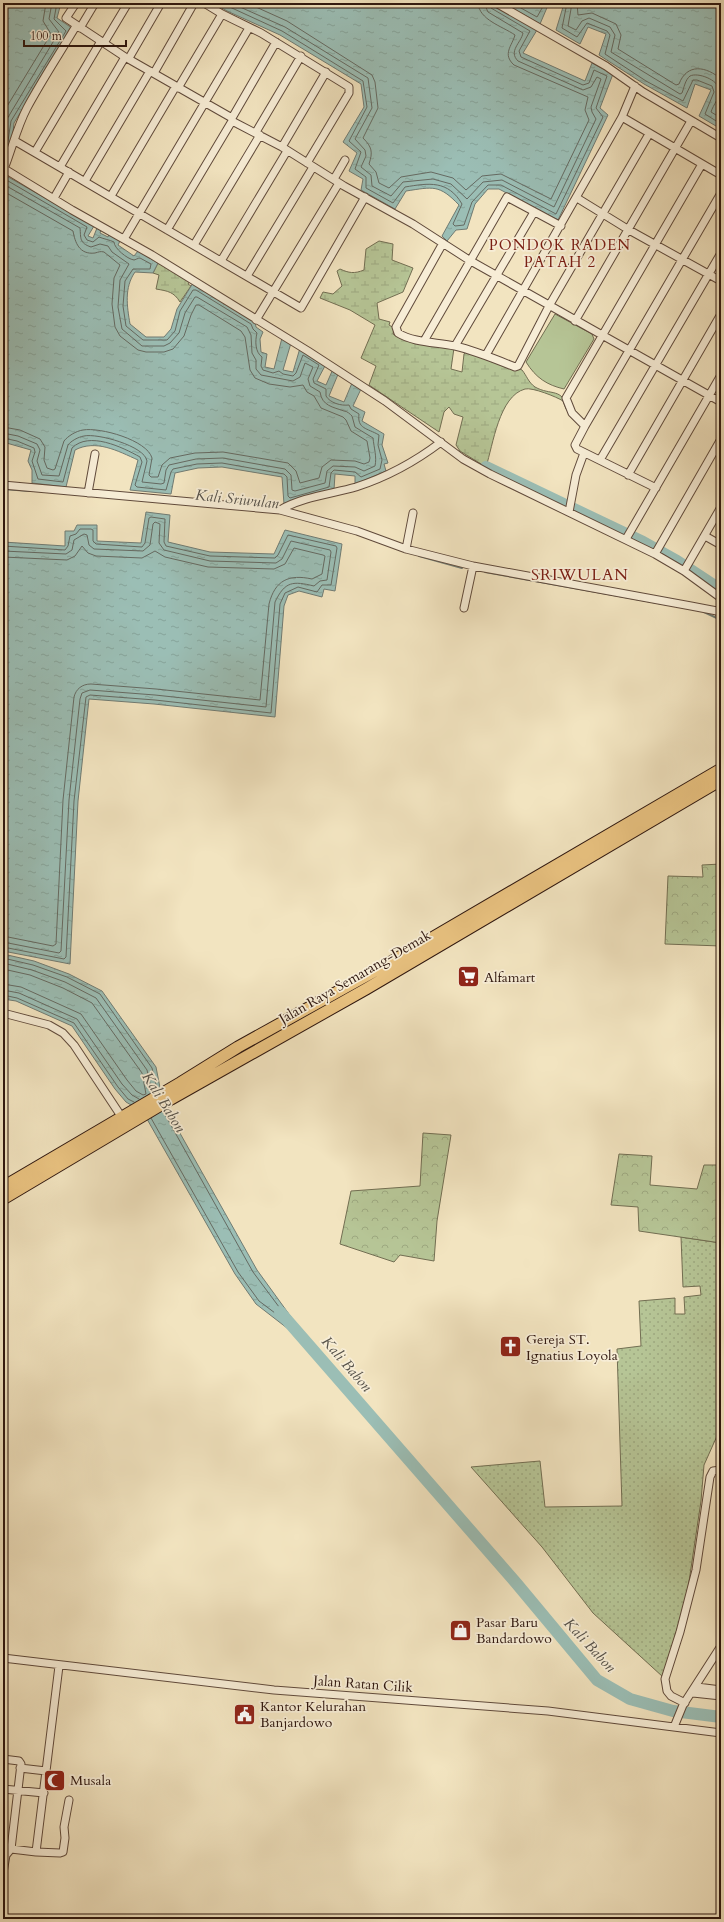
<svg xmlns="http://www.w3.org/2000/svg" width="724" height="1922" font-family="Cardo,serif">
	<style>
		.grass { fill: url(#grass-dots); stroke: #726e52 }
		.forest { fill: url(#forest-crowns); stroke: #726e52 }
		.wetland { fill: url(#wetland-marsh); stroke: #726e52 }
		.pitch { fill: #b6c596; stroke: #726e52 }
		.water { fill: url(#water-ripples); stroke: #707b73 }
		.lines { fill: none; stroke-linecap: round; stroke-linejoin: round }
		.shore { stroke: #656a62; stroke-width: 1 }
		.stream { stroke: #707b73; stroke-width: 2 }
		.river { stroke: #9bbeb5; stroke-width: 12 }
		.minor-casing { stroke: #604a3b; stroke-width: 9 }
		.highway-casing { stroke: #2f170f; stroke-width: 13 }
		.minor { stroke: #f7edd6; stroke-width: 7 }
		.highway { stroke: #e9c280; stroke-width: 11 }
		.labels { text-anchor: middle; dominant-baseline: central; stroke-width: 3.5; stroke-linejoin: round; paint-order: stroke }
		.street-label { font-size: 14px; fill: #2f170f; stroke: #f7edd6 }
		.poi-label { font-size: 14px; fill: #2f170f; stroke: #f7edd6; text-anchor: start }
		.neighbourhood-label { font-size: 15px; letter-spacing: 1px; fill: #7a1f14; stroke: #f7edd6 }
		.water-label { font-size: 15px; font-style: italic; fill: #555149; stroke: #f7edd6 }
		.quarter-label { font-size: 16px; letter-spacing: 1px; fill: #7a1f14; stroke: #f7edd6 }
	</style>
	<defs>
		<pattern id="grass-dots" width="8" height="8" patternUnits="userSpaceOnUse"><rect width="8" height="8" fill="#b6c596"/><path d="M2 2h.1M6 6h.1" fill="none" stroke="#9da880" stroke-width="1.8" stroke-linecap="round"/></pattern>
		<pattern id="forest-crowns" width="20" height="18" patternUnits="userSpaceOnUse"><rect width="20" height="18" fill="#b6c596"/><path d="M2 6a3 3 0 1 1 6 0M12 15a3 3 0 1 1 6 0" fill="none" stroke="#9da880"/></pattern>
		<pattern id="wetland-marsh" width="20" height="14" patternUnits="userSpaceOnUse"><rect width="20" height="14" fill="#b6c596"/><path d="M1 5h8M5 5V1M11 12h8M15 12V8" fill="none" stroke="#9da880"/></pattern>
		<pattern id="water-ripples" width="26" height="14" patternUnits="userSpaceOnUse"><rect width="26" height="14" fill="#9bbeb5"/><path d="M2 4q2-2 4 0t4 0M15 11q2-2 4 0t4 0" fill="none" stroke="#86a39a"/></pattern>
	</defs>
	<rect width="100%" height="100%" fill="#f2e4c0"/>
	<filter id="stains"><feTurbulence type="fractalNoise" baseFrequency=".005" numOctaves="4"/><feColorMatrix values="0 0 0 0 .2 0 0 0 0 .09 0 0 0 0 .02 0 0 0 .5 -.17"/></filter>
	<radialGradient id="worn" r=".72"><stop offset=".6" stop-color="#630" stop-opacity="0"/><stop offset="1" stop-color="#630" stop-opacity=".3"/></radialGradient>
	<path class="grass" d="M681,1237L721,1243V1427L704,1465L701,1501L687,1595L663,1677L593,1613L542,1547L471,1467L540,1461L545,1507L622,1506L617,1349L641,1346L639,1301L675,1298V1314H685L684,1297L701,1295L700,1286L683,1287Z"/>
	<path class="forest" d="M721,864V946L665,944L668,876L703,877L702,865Z
		M423,1133L451,1135L437,1221L434,1261L400,1255L394,1262L340,1244L351,1191L420,1186Z
		M619,1154L652,1156L650,1185L697,1189L704,1165H721V1243L639,1231L638,1207L611,1205Z"/>
	<path class="wetland" d="M379,241L393,244L392,260L413,268L403,292L377,303L379,319L390,322L389,325L394,328L393,334L400,337L454,348L451,369L462,372L464,354L468,349C475,352 519,368 522,370C527,376 528,382 535,387C551,396 562,387 568,409H566L563,401C557,397 532,387 525,389C499,396 493,445 486,467L460,451L456,445L463,417L454,414L449,407L444,412L439,432L369,385L376,366L361,358L375,325L350,310L320,298L323,292L333,294L342,286L337,271L340,269C349,273 354,274 364,270L366,249Z
		M158,263L190,281L188,284L191,286L180,302C174,292 168,291 156,289L159,275L153,273Z"/>
	<path class="pitch" d="M555,314L592,334L594,339L564,389C547,385 536,378 526,362Z"/>
	<path class="water" d="M3,3H61L57,18L72,28L14,123L12,141L7,158L3,156Z
		M213,3H490L537,30L523,53L585,81L592,63L613,74L600,108L608,115L558,220L499,189H488L475,204L467,229L456,230L447,241L442,236L459,205C439,184 433,187 406,191L395,209L361,190L363,179L349,171L357,153L343,142L364,107L361,84L280,35L227,11Z
		M504,3H549L540,24Z
		M555,3H721V129L699,116L711,90L695,84L687,108L644,84L599,55L606,34L588,27L580,44L556,30L563,7Z
		M3,174L94,226L88,236L93,238L97,228L101,230L100,233L108,237L109,234L120,241L118,245L134,256L138,251L158,263L153,273L135,272C124,288 127,306 130,324L146,337H164L171,329L177,309L193,283L255,321L256,327L263,332L260,339L261,352L267,354L265,367L274,369L282,338L291,343L283,370L293,372L300,348L326,364L317,381L326,385L333,369L339,372L329,396L344,402L352,383L361,389L353,406L365,412L362,421L384,434L382,445L388,463L384,464L386,471L355,484V476L335,474L334,490L284,504L282,477L222,467L198,468L175,473L171,494L130,490L138,460C118,451 96,439 75,450L66,487L32,483V470L28,461L31,450L3,442Z
		M146,512L170,515L168,542L210,552L274,554L285,530L342,544L335,591L324,589L322,597L299,591L288,595L284,606L275,717L154,704L89,699L78,801L70,964L3,951V542L65,546V531H74L77,525H97V541L141,543Z
		M3,954L34,961L69,974L102,991L156,1067L163,1103L257,1270L294,1321L287,1328L256,1304L235,1274L143,1112L126,1102L115,1089L72,1026L16,1001L3,999Z"/>
	<g class="lines">
		<path class="shore" d="M221,3L282,31L363,81L367,107L349,141L361,152L355,169L366,177V188L393,203L405,187C429,183 448,180 462,204L453,224L455,226L464,225L472,202L488,185H501L556,214L603,117L596,108L607,76L594,70L589,83L583,85L521,57L519,51L530,31L491,8L489,3
			M231,3L285,27L368,78L372,108L355,139L365,150L366,156L361,167L371,175L372,186L391,196L403,182L433,179L451,184L467,199L483,182L502,180L554,207L596,119L592,112L591,107L601,79L597,77L591,87L583,90L518,61C508,51 521,43 523,33L488,12L484,3
			M247,3L287,21L372,75L375,82L378,108L363,138C372,147 373,152 369,164L376,172L379,183L389,188L401,177L431,172L453,178L466,190L482,176L501,174L551,199L589,120L585,110L588,97L514,65C502,54 512,46 515,35C502,26 479,20 478,3
			M512,3L537,17L545,3
			M564,3L566,8L562,28L577,37L587,23L607,31L610,35L605,54L646,81L683,101L693,80H697L712,86L714,92L705,114L721,124
			M571,3V9L568,26L576,30L582,21L589,18L610,27L615,35L611,52L680,94L682,93C684,88 685,80 690,76C698,72 718,80 719,89C721,96 713,105 711,112L721,118
			M577,3L578,15L592,13L616,24L621,35L618,49L676,85L679,84C687,63 706,66 721,79
			M3,113L51,34L43,21L46,3
			M3,141L7,119L59,32L49,19L52,3
			M3,153L8,141L11,121L66,31L54,19L57,3
			M3,178L87,227L84,235L87,240L93,242L99,237C104,239 110,240 114,242C114,248 127,259 134,260C135,260 138,258 140,258L151,264L150,269H133L125,281L123,306L126,326L143,340H167L175,331L180,311L193,290H196L251,324L253,329L257,333C255,341 255,352 262,357L261,366L263,370L273,373L279,371L283,374L293,376L296,373L303,355L319,365L313,379L314,383L326,389V396C330,403 341,406 349,405L351,409L359,414C357,429 367,428 379,435L378,445L382,460L380,469L361,477L355,472L334,470L331,473L329,487L290,498L288,496L287,477L284,474L222,463L197,464L173,469L171,472L166,490L137,487L135,485L142,462L140,457C122,447 89,431 72,448L63,482L38,479L32,461L35,452L34,448L17,441L3,438
			M3,184L80,228C81,238 79,243 91,247L100,244L108,246L112,252L129,264L120,280L118,307L122,329L142,346H164L170,343L179,333L185,313L195,297H197L247,327L251,335L252,353L256,360V369L261,375L293,381L300,377L305,363L313,367L308,379L310,386L320,392C322,406 333,407 344,411C347,411 350,414 352,416L355,427L373,438C374,448 377,457 375,466L364,471L355,467L333,466L327,471L325,483L295,491L292,490L291,475L285,469L223,458L196,459L169,465L166,470L164,483L161,484L142,482L147,461C145,446 97,433 84,436C78,437 71,441 68,445L59,476L42,475L37,461L40,450L37,444L18,436L3,433
			M3,191L73,231C75,242 79,255 95,253C99,252 100,251 104,252L120,265L114,278L112,304L115,327L120,336L138,350L146,352H164L173,349L184,336L191,315L196,305H199L241,331L245,337L250,370L255,378L269,384L290,387L303,385L307,392L314,396L321,408L343,417L346,420L351,431L367,441L370,458L369,462L364,464L355,461L331,460L322,467L319,478L300,483L296,471L288,463L223,452L195,453L170,458L162,465L158,477H151L149,475L152,458C147,440 100,427 83,430C76,431 68,436 64,441L55,469L53,470L47,468L44,460L45,447L40,439L20,430L3,427
			M3,546L65,550L68,546L70,536L76,534L80,529H91L93,530V541L96,544L142,547L145,543L149,518L151,517L165,519L164,542L166,546L210,556L275,558L278,555L288,535L336,546L337,548L331,585H322L317,592L298,587L285,593L280,604L271,713L155,700L90,695L86,697L74,801L66,957L64,959L3,947
			M3,551L66,554L72,550L74,540L84,534L87,535L89,545L94,549L143,551L150,545L153,524L155,522L160,524L159,543L164,550L210,561L276,563L282,559L291,541L330,550L331,552L327,580L320,581L314,586C293,581 285,581 275,602L266,707L155,695L90,690L82,693L80,699L69,800L61,951L59,953L3,942
			M3,557L67,560L75,556L82,546L88,553L96,556L142,558L155,551L165,557L208,567L274,569L285,564L294,548L323,555L325,556L322,574L312,579C289,574 275,580 269,604L260,700L156,689L91,684C82,684 76,689 74,697L63,800L56,944L53,946L3,936
			M3,958L33,965L67,977L100,994L152,1068L157,1089
			M3,963L32,970L65,982L96,998L147,1070L152,1092
			M3,969L30,975L63,988L92,1003L142,1073L146,1094L143,1095L136,1091L127,1080L81,1014L21,987L3,984
			M3,990L19,993L77,1019L122,1084L132,1095L139,1099
			M3,995L17,998L74,1023L118,1087L128,1099L134,1102
			M151,1118L238,1272L259,1301L287,1322L288,1319L253,1272L163,1111"/>
		<path class="stream" d="M3,489L30,491
			M419,556L462,568
			M485,572L669,605
			M704,612L721,620"/>
		<path class="river" d="M486,467L643,542L677,561L721,590
			M280,1312L517,1584L597,1680L630,1699L673,1711L721,1717"/>
		<defs>
			<path id="minor" d="M76,3L66,18L125,57L232,118V121L282,147L344,186L413,224L469,260L721,402
				M204,3L222,14L261,33L349,87V93L307,163
				M496,3L606,66L643,92L721,138
				M80,28L95,3
				M104,43L128,3
				M129,58L161,3
				M154,73L194,3
				M178,88L222,14
				M622,117L721,175
				M232,118L276,42
				M256,132L301,56
				M15,141L301,308L365,197
				M282,147L326,72
				M35,152L101,41
				M60,167L125,57
				M3,168L72,210L152,255L308,351L385,401L463,459L490,474L655,554L684,571L721,598
				M4,169C12,149 17,127 27,108C42,80 60,53 76,26
				M334,179L345,160
				M85,181L150,71
				M111,196L176,86
				M54,198L69,172
				M577,198L629,230L721,281
				M167,230L232,121
				M124,239L249,28
				M443,243L396,327L398,333C414,343 437,342 455,346C476,351 495,359 515,367L518,366L549,306L649,134
				M194,245L260,135
				M221,261L287,151
				M247,276L313,167
				M256,320L339,183
				M575,321L691,121
				M424,341L507,197L561,226
				M455,346L534,212
				M486,355L622,117L635,86
				M585,426L721,193
				M600,460L721,253
				M628,475L721,314
				M3,485L280,510L357,531L406,549L473,566L691,606L717,611L721,615
				M656,488L577,449L575,445L585,426L572,413L566,398L702,164
				M88,493L95,454
				M280,510C302,497 331,494 356,487C387,477 416,461 441,442
				M569,512L576,475L584,453
				M705,536L721,545
				M626,539L721,375
				M406,549L413,513
				M655,554L721,439
				M684,571L721,507
				M464,608L473,566
				M3,1013L49,1025L63,1033L74,1045L121,1116
				M3,1658L274,1690L548,1711L721,1733
				M697,1687L721,1690
				M693,1693L721,1696
				M685,1703L671,1696L667,1691L665,1679L680,1632L696,1570L710,1477L713,1471L721,1470
				M674,1727L683,1705L721,1646
				M3,1759L19,1761L21,1764L11,1849L6,1855L3,1873
				M20,1768L46,1771
				M3,1789L44,1793
				M3,1848L36,1852L59,1666
				M36,1852L60,1853L63,1852L65,1838L64,1827L69,1800"/>
			<path id="highway" d="M3,1187L180,1083L238,1047L384,966L721,769
				M3,1199L171,1099L366,989L721,780"/>
		</defs>
		<use href="#minor" class="minor-casing"/>
		<use href="#highway" class="highway-casing"/>
		<use href="#minor" class="minor"/>
		<use href="#highway" class="highway"/>
	</g>
	<defs>
		<symbol id="supermarket-square" viewBox="-11 -11 22 22"><rect x="-9" y="-9" width="18" height="18" rx="4" fill="#8f2418" stroke="#f7edd6"/><path d="M-6-5.5h2.5l.6 2H6L4.5 2H-2.5L-4.4-4H-6ZM-1.5 3.2a1.3 1.3 0 1 0 .1 0ZM3 3.2a1.3 1.3 0 1 0 .1 0Z" fill="#fff"/></symbol>
		<symbol id="church-square" viewBox="-11 -11 22 22"><rect x="-9" y="-9" width="18" height="18" rx="4" fill="#8f2418" stroke="#f7edd6"/><path d="M-1.2-6h2.4v3.5h3.3v2.4h-3.3V6h-2.4V-.1h-3.3v-2.4h3.3Z" fill="#fff"/></symbol>
		<symbol id="shop-square" viewBox="-11 -11 22 22"><rect x="-9" y="-9" width="18" height="18" rx="4" fill="#8f2418" stroke="#f7edd6"/><path d="M-5-2.5h2.3a2.7 3.5 0 0 1 5.4 0H5L5.5 6h-11ZM-1.5-2.5h3a1.5 2.3 0 0 0-3 0Z" fill="#fff"/></symbol>
		<symbol id="civic-square" viewBox="-11 -11 22 22"><rect x="-9" y="-9" width="18" height="18" rx="4" fill="#8f2418" stroke="#f7edd6"/><path d="M-.6-6.5H3V-4.5H.6V-3L4-1V1h2V6H-6V1h2V-1L-.6-3ZM-1.2 2.5V6h2.4V2.5Z" fill="#fff"/></symbol>
		<symbol id="mosque-square" viewBox="-11 -11 22 22"><rect x="-9" y="-9" width="18" height="18" rx="4" fill="#8f2418" stroke="#f7edd6"/><path d="M3.5-4.9A6 6 0 1 0 3.5 4.9A5 5 0 1 1 3.5-4.9Z" fill="#fff"/></symbol>
	</defs>
	<g fill-rule="evenodd">
		<use href="#supermarket-square" x="456" y="964" width="25" height="25"/>
		<use href="#church-square" x="498" y="1334" width="25" height="25"/>
		<use href="#shop-square" x="448" y="1618" width="25" height="25"/>
		<use href="#civic-square" x="232" y="1702" width="25" height="25"/>
		<use href="#mosque-square" x="42" y="1768" width="25" height="25"/>
	</g>
	<g class="labels">
		<g class="street-label">
			<text transform="translate(355 977) rotate(-30)">Jalan Raya Semarang-Demak</text>
			<text transform="translate(363 1684) rotate(4)">Jalan Ratan Cilik</text>
		</g>
		<g class="poi-label">
			<text x="484" y="977">Alfamart</text>
			<text x="526" y="1339">Gereja ST.<tspan x="526" dy="16">Ignatius Loyola</tspan></text>
			<text x="476" y="1622">Pasar Baru<tspan x="476" dy="16">Bandardowo</tspan></text>
			<text x="260" y="1706">Kantor Kelurahan<tspan x="260" dy="16">Banjardowo</tspan></text>
			<text x="70" y="1780">Musala</text>
		</g>
		<g class="neighbourhood-label">
			<text x="560" y="245">PONDOK RADEN<tspan x="560" dy="17">PATAH 2</tspan></text>
		</g>
		<g class="water-label">
			<text transform="translate(237 499) rotate(6)">Kali Sriwulan</text>
			<text transform="translate(164 1102) rotate(58)">Kali Babon</text>
			<text transform="translate(347 1364) rotate(49)">Kali Babon</text>
			<text transform="translate(590 1645) rotate(47)">Kali Babon</text>
		</g>
		<g class="quarter-label">
			<text x="580" y="575">SRIWULAN</text>
		</g>
	</g>
	<rect width="724" height="1922" fill="none" stroke="#f2e4c0" stroke-width="16"/>
	<rect x="4" y="4" width="716" height="1914" fill="none" stroke="#2f170f" stroke-width="2"/>
	<rect x="8" y="8" width="708" height="1906" fill="none" stroke="#2f170f"/>
	<path d="M24 40v6h102v-6" fill="none" stroke="#2f170f" stroke-width="2"/>
	<text x="30" y="40" font-size="12" fill="#2f170f" stroke="#f7edd6" stroke-width="3" paint-order="stroke">100 m</text>
	<rect width="100%" height="100%" filter="url(#stains)"/>
	<rect width="100%" height="100%" fill="url(#worn)"/>
</svg>
